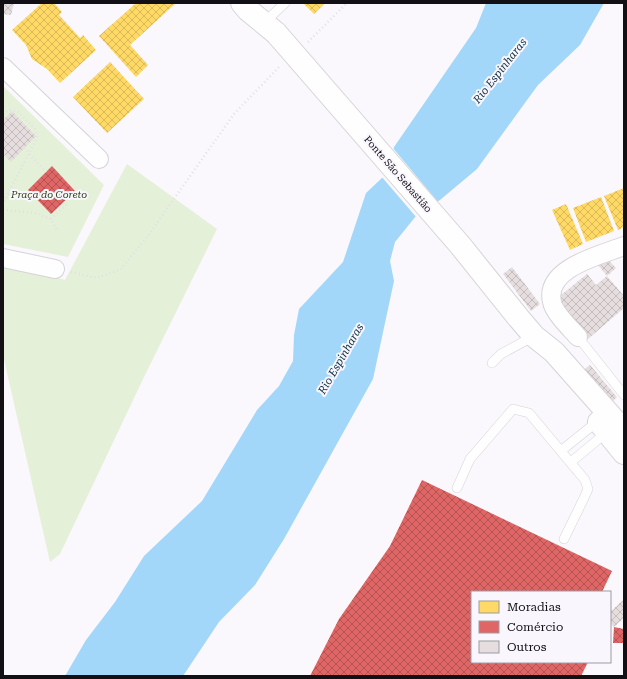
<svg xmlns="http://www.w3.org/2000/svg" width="627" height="679" font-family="'Roboto Serif',serif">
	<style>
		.green { fill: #e5f0d9 }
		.water { fill: #a2d7f9 }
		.pier { fill: #faf8fc }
		.homes { fill: url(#homes-cross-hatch) }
		.shops { fill: url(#shops-cross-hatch) }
		.building { fill: url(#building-cross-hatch) }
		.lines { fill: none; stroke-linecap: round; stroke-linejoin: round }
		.lane-casing { stroke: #d5d3d7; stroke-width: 10 }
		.street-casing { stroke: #d5d3d7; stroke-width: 20 }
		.secondary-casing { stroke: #d5d3d7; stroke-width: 24 }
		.path { stroke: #e0e0e2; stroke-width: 2.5; stroke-dasharray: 1 3; stroke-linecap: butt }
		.lane { stroke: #fefeff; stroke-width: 9 }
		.street { stroke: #fefeff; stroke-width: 18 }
		.secondary { stroke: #fefeff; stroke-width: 22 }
		.secondary-bridge-casing { stroke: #d5d3d7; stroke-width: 24; stroke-linecap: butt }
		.secondary-bridge { stroke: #fefeff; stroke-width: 22 }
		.labels { text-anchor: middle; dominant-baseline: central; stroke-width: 4; stroke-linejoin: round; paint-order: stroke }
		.street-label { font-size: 10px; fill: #131015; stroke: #f9f7fd }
		.park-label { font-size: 10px; font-style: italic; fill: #2a3f0c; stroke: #f9f7fd }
		.water-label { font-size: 11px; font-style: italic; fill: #0c2f42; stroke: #f9f7fd }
	</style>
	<defs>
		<pattern id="homes-cross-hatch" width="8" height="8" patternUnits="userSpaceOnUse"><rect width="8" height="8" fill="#ffd966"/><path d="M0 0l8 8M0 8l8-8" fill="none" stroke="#dab958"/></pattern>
		<pattern id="shops-cross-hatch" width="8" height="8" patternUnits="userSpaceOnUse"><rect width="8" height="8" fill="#e06666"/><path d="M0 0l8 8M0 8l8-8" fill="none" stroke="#b45353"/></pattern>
		<pattern id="building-cross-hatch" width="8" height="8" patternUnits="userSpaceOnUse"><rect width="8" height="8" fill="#e6dede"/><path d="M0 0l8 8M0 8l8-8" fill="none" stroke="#c4bdbe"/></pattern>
	</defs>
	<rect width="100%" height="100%" fill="#faf8fc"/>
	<path class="green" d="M3,86L104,185L68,257L3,244Z
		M127,164L217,229L144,377L60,554L50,562L3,355V262L65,280Z"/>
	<path class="water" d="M486,3H604L580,45L538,85L477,169L440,200L428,207L390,164L394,147L476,28Z
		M383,177L416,216L395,242L390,261L394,281L373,379L284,539L255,585L219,622L183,676H65L86,640L115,602L144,556L202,501L257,410L279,386L293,361L294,335L299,309L343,262L366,193Z"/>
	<path class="pier" d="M392,147L439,203L427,209L417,218L381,176L388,166Z"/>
	<path class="homes" d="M42,3H54L62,12L59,15L80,38L83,35L96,50L60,83L47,69L32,59L26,45L12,30Z
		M136,3H176L130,45L148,65L136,77L99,36Z
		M303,3H325L314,14Z
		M110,62L144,99L107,133L73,97Z
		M624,188V227L618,230L604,196Z
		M601,197L614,231L586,242L573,208Z
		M566,204L583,244L570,250L552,210Z"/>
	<path class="shops" d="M52,166L75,191L51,214L28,190Z
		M422,480L612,571L602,592H472V662H588L581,676H310L339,619L390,546Z
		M614,627L624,629V643H613Z"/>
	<path class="building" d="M3,3H14L11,15L3,14Z
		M12,111L36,136L11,162L3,154V120Z
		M606,257L616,268L607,276L624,296V308L588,339L555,300L587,274L596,285L607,276L597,264Z
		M512,267L540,304L531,311L503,274Z
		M590,365L617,397L610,404L582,371Z
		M624,599V618L614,627L610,623V612Z"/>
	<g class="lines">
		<defs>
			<path id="lane" d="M268,19L285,3
				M578,337L624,395
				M492,363L501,354L534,336
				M562,450L598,421
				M571,462L607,432
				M457,488L470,459L513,409L529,413L585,480L588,489L584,498L564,539"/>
			<path id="street" d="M3,67L99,159
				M3,258L55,269
				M578,337C571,329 554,313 552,302C544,268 601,255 624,246"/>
			<path id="secondary" d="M242,3L248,10L276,33
				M517,316L534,336L554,352L624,431
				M599,422L624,453"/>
		</defs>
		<use href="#lane" class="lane-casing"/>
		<use href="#street" class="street-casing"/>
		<use href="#secondary" class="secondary-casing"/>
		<path class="path" d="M308,42L347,3
			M3,114L9,110L18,112L36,130V140L3,203
			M3,118L4,119
			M24,148L46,172
			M3,210L36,213L51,219L58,232
			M51,219L68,203
			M71,272L97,278L121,269L147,237L234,114L280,66"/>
		<use href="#lane" class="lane"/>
		<use href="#street" class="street"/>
		<use href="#secondary" class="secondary"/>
		<defs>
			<path id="secondary-bridge" d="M276,33L460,245L517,316"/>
		</defs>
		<use href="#secondary-bridge" class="secondary-bridge-casing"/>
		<use href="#secondary-bridge" class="secondary-bridge"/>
	</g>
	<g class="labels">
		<g class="street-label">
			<text transform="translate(398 174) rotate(49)">Ponte São Sebastião</text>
		</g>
		<g class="park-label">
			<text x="49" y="194">Praça do Coreto</text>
		</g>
		<g class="water-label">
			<text transform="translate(500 71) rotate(-52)">Rio Espinharas</text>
			<text transform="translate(341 359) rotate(-60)">Rio Espinharas</text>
		</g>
	</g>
	<rect width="627" height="679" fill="none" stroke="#131015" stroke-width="8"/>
	<rect x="471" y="591" width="140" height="72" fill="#f9f7fd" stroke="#9d9ba0"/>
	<rect x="479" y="601" width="20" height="12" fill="#ffd966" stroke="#9d9ba0"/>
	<text x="507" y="611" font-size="12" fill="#131015">Moradias</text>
	<rect x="479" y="621" width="20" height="12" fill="#e06666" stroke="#9d9ba0"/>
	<text x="507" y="631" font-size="12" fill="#131015">Comércio</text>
	<rect x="479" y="641" width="20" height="12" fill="#e6dede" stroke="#9d9ba0"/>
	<text x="507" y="651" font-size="12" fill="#131015">Outros</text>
</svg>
